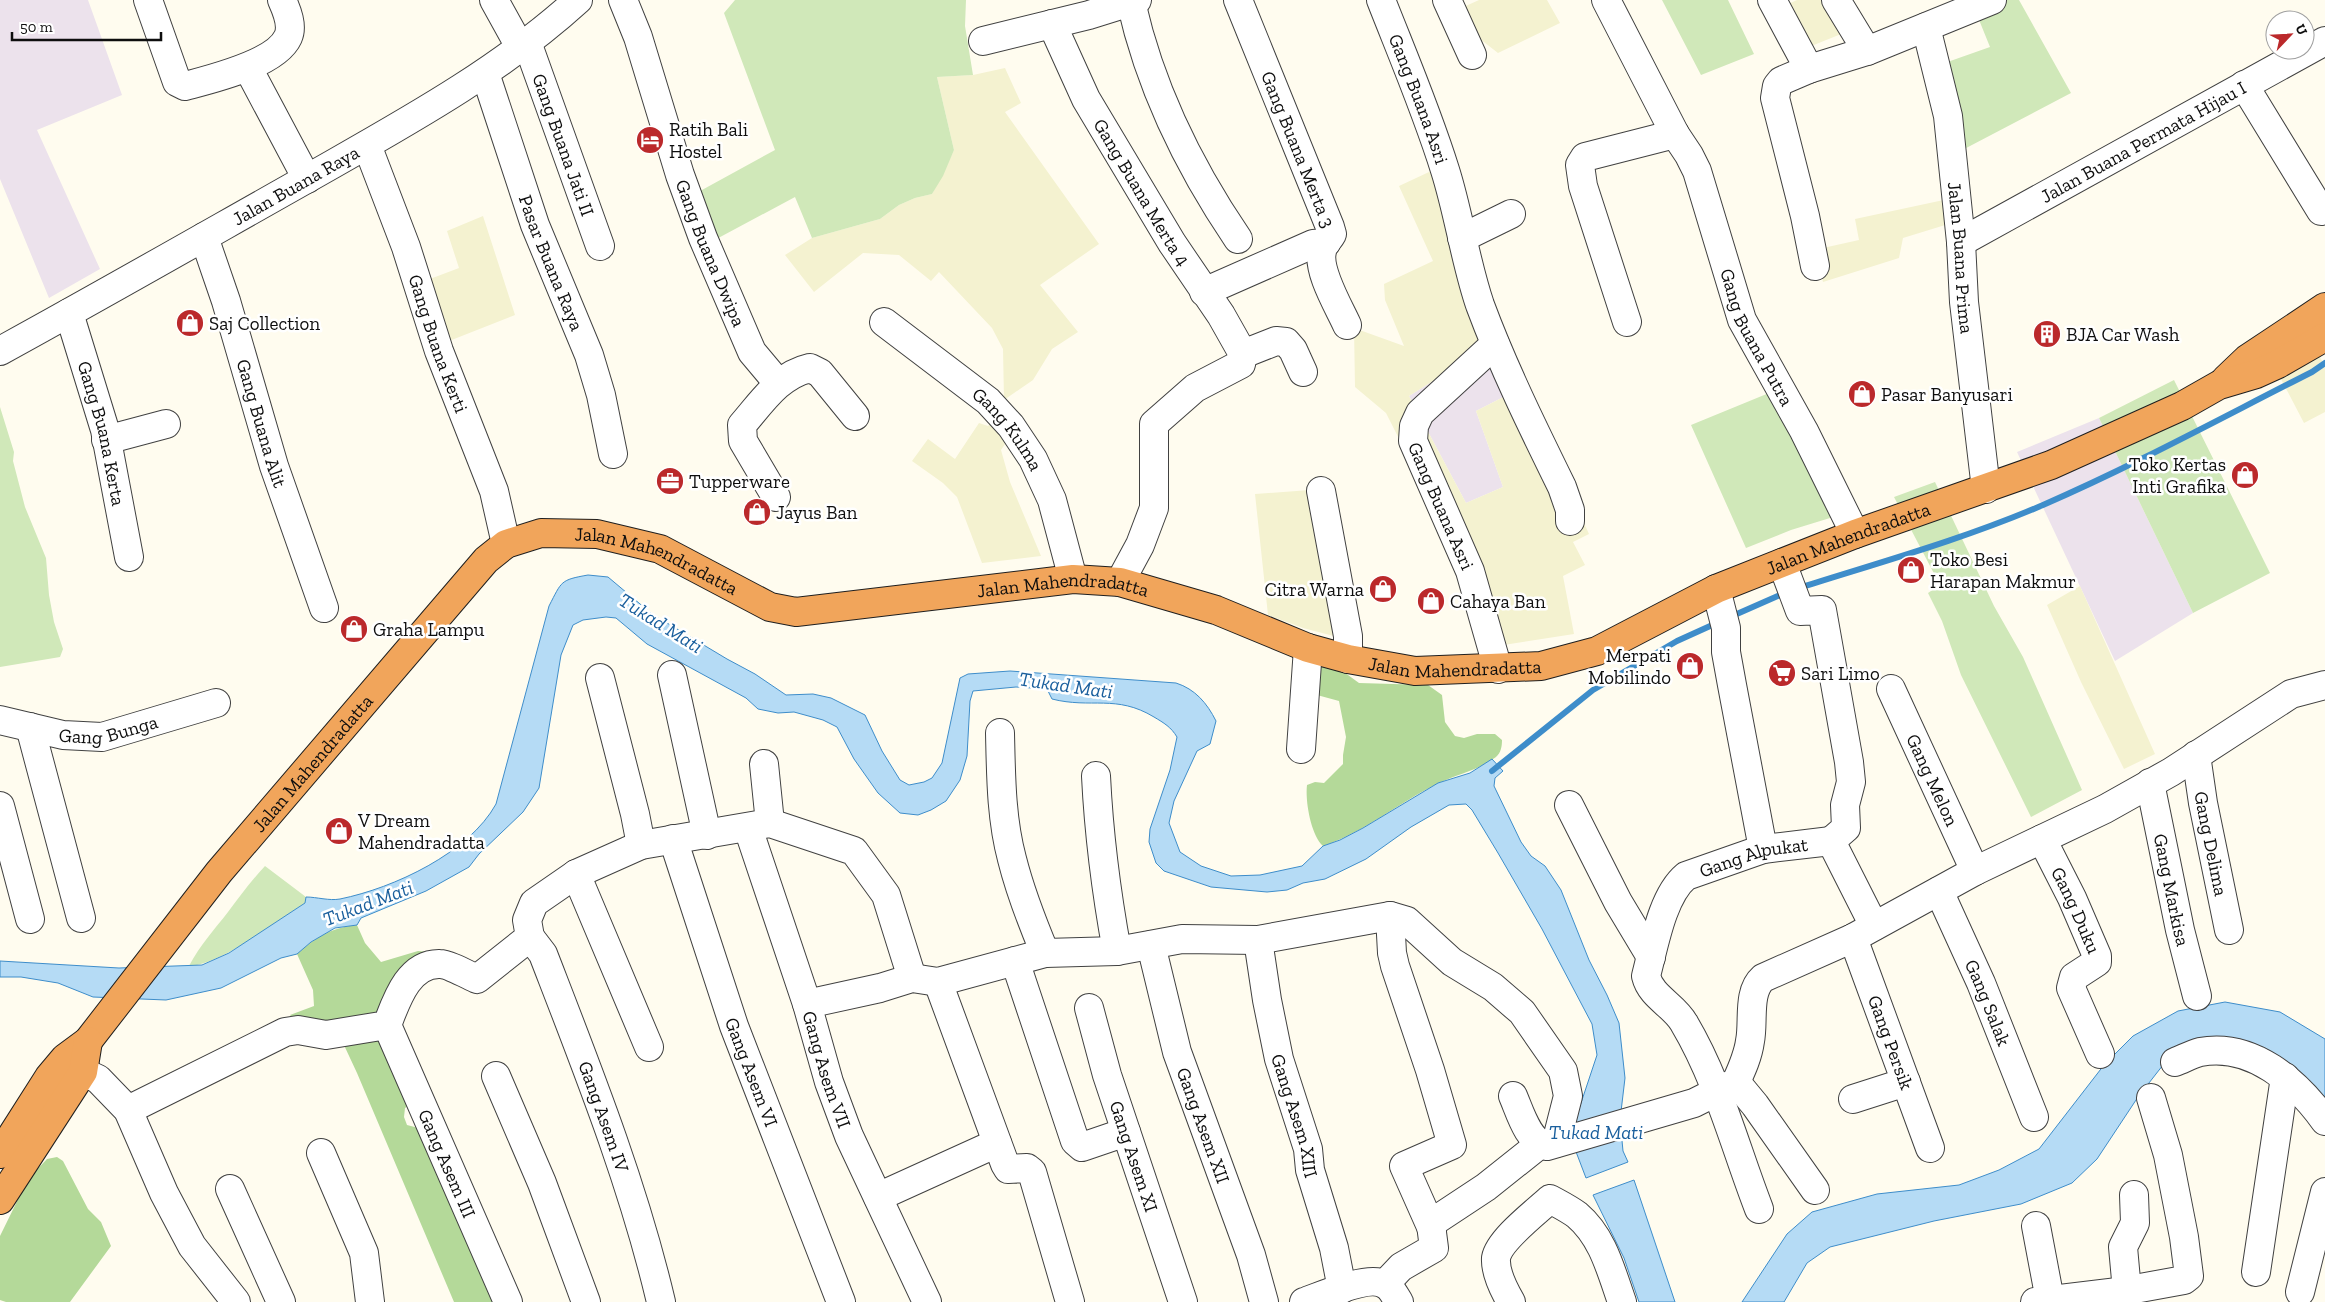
<svg xmlns="http://www.w3.org/2000/svg" width="2325" height="1302" font-family="'Zilla Slab',serif">
	<style>
		.industrial { fill: #ece2ec }
		.farmland { fill: #f4f2d0 }
		.green { fill: #d0e8b9 }
		.forest { fill: #b4d999 }
		.water { fill: #b5dbf5; stroke: #3e8dca }
		.lines { fill: none; stroke-linecap: round; stroke-linejoin: round }
		.stream { stroke: #3e8dca; stroke-width: 6 }
		.minor-casing { stroke: #414141; stroke-width: 30 }
		.highway-casing { stroke: #1f1f1f; stroke-width: 30 }
		.minor { stroke: #fff; stroke-width: 28 }
		.highway { stroke: #f1a55b; stroke-width: 28 }
		.labels { text-anchor: middle; dominant-baseline: central; stroke-width: 5; stroke-linejoin: round; paint-order: stroke }
		.street-label { font-size: 19px; fill: #0e0e0e; stroke: #fff }
		.poi-label { font-size: 19px; fill: #0e0e0e; stroke: #fff; text-anchor: start }
		.water-label { font-size: 20px; font-style: italic; fill: #1a5f9d; stroke: #fff }
	</style>
	<rect width="100%" height="100%" fill="#fffcef"/>
	<path class="industrial" d="M0,0H88L122,95L37,130L100,269L49,298L0,179Z
		M1500,339L1523,387L1476,411L1503,487L1466,503L1409,396Z
		M2099,418L2193,613L2115,661L2017,452Z"/>
	<path class="farmland" d="M1479,0H1547L1560,23L1498,53L1448,14Z
		M1797,0H1841L1856,28L1799,51L1778,9Z
		M1005,68L1021,103L1005,112L1099,244L1040,285L1078,332L1052,349L1033,380L1004,400L1003,349L992,328L939,272L931,281L899,255L863,253L814,292L785,255L812,238L880,219L899,205L915,198L932,194L954,150L937,77L973,75Z
		M1444,165L1500,339L1409,396L1466,503L1503,487L1476,411L1523,387L1589,534L1573,542L1585,565L1563,576L1574,634L1497,646L1435,510L1386,413L1355,387L1354,328L1404,346L1385,300L1384,284L1433,261L1399,186Z
		M1953,198L1955,222L1903,238L1899,258L1823,282L1814,250L1859,240L1855,219Z
		M483,216L515,315L444,343L422,282L459,268L447,231Z
		M2298,313L2325,367V412L2304,423L2258,335Z
		M1002,413L1015,429L1001,450L1010,482L1041,556L982,563L957,497L943,483L912,461L928,439L955,459L979,423L988,426Z
		M1323,489L1349,640L1303,628L1268,615L1255,494Z
		M2080,586L2155,754L2124,769L2081,682L2047,605Z"/>
	<path class="green" d="M735,0H966L965,26L973,75L937,77L954,150L943,176L932,194L915,198L899,205L880,219L812,238L795,197L709,243L691,196L775,150L724,13Z
		M1662,0H1728L1754,54L1701,75Z
		M1971,0H2019L2071,93L1949,157L1939,65L1990,47Z
		M2174,380L2270,573L2193,613L2099,418Z
		M1786,386L1843,514L1791,530L1746,548L1691,425Z
		M0,407L14,452L13,461L25,507L46,558L49,595L54,622L63,649L60,657L0,667Z
		M1935,482L1994,606L2023,657L2082,790L2031,817L1961,675L1942,621L1928,593L1940,585L1894,497Z
		M265,866L306,897L305,903C275,922 222,964 189,966C200,945 214,930 228,912C240,896 251,881 265,866Z"/>
	<path class="forest" d="M1320,666L1337,667L1359,683L1428,685L1442,695L1445,722L1455,736L1464,738L1477,734H1495L1502,740C1502,746 1501,753 1496,757C1477,771 1457,774 1437,784C1398,803 1365,832 1323,846C1311,835 1305,801 1307,785L1315,782L1324,783L1343,764V755L1346,737L1339,701L1317,695Z
		M357,925L365,943L381,962L418,951L433,952L386,994L412,1103L405,1108L404,1117L407,1125L426,1130L501,1302H454L357,1073L343,1043L296,1022L290,1015L314,1006L313,990L297,954C317,936 331,928 357,925Z
		M57,1157L63,1161L88,1209L101,1222L111,1246L70,1302H6L0,1300V1236L28,1179L47,1159Z"/>
	<path class="water" d="M588,575L608,577L652,614L727,659L755,674L786,695L813,694L831,698L865,715L882,751L900,780L909,785L924,782L932,778L942,763L960,678L968,674L1010,671L1176,683C1195,689 1207,703 1216,721L1210,744L1197,751L1174,801L1169,823L1180,852L1201,866L1231,876L1260,875L1302,866L1323,846L1340,840L1363,828L1438,783L1470,773L1492,759L1503,771L1495,778L1494,786L1521,842L1531,856L1545,866L1561,890L1589,960L1607,995L1619,1023L1625,1078L1620,1120L1623,1151L1628,1162L1586,1178L1570,1136L1597,1055L1592,1024L1542,929L1498,853L1472,810L1466,804L1449,805L1411,827L1366,859L1325,879L1303,883L1287,890L1267,892L1211,887L1164,871L1156,863L1149,842L1150,829L1170,770L1177,737C1171,727 1164,723 1154,717C1116,694 1091,709 1052,699L1047,689L1016,687L973,691L970,701L967,756L960,780L946,801L931,810L918,815L900,813L878,793L854,759L837,727L823,720L794,712L778,713L758,709L746,698L647,644L616,618L606,617L583,620L573,625L561,655L539,788L523,812L479,854L469,867L426,891L361,918L357,925L335,928L311,942L297,954L281,958L221,988L166,1000L93,997L58,983L21,977H0V961L119,968L202,965L229,953L305,903L306,897C317,897 329,901 340,899C394,888 469,853 496,804L549,606C562,581 560,580 588,575Z
		M2225,1002L2280,1012L2325,1039V1101L2287,1062L2260,1050L2163,1065L2138,1097L2097,1159L2072,1183L2021,1204L1934,1221L1830,1247L1807,1263L1784,1302H1742L1787,1234L1812,1212L1877,1194L1959,1185L1999,1170L2039,1149L2104,1065L2133,1036L2178,1011Z
		M1634,1180L1675,1302H1639L1624,1258L1593,1195Z"/>
	<g class="lines">
		<path class="stream" d="M1799,588C1881,562 1964,539 2043,505C2135,465 2223,417 2312,372L2325,363
			M1730,617L1787,592
			M1492,771L1593,690L1677,641L1719,622"/>
		<defs>
			<g id="minor">
				<path d="M148,0L177,82L185,86C211,79 276,64 288,37C293,26 287,11 282,0"/>
				<path d="M494,0L520,47"/>
				<path id="s1" d="M623,0L638,37L680,175L703,238L752,352L778,383"/>
				<path id="s2" d="M1238,0L1330,227L1332,234C1329,240 1323,244 1322,251C1317,271 1339,307 1347,325"/>
				<path id="s3" d="M1381,0C1403,56 1427,112 1445,170C1459,214 1465,261 1480,305C1503,367 1533,428 1562,487L1570,510V521"/>
				<path d="M1447,0L1472,55"/>
				<path id="s4" d="M1606,0L1675,134L1689,155L1697,171L1742,320L1804,431L1855,534"/>
				<path d="M1772,0L1809,69"/>
				<path d="M1836,0L1867,51"/>
				<path d="M1131,2C1150,87 1189,167 1238,239"/>
				<path id="s5" d="M1052,24L1086,99L1172,243L1221,315L1243,354L1276,341L1286,342L1293,350L1303,372"/>
				<path id="s6" d="M1926,27L1948,116L1961,242L1964,302L1986,489"/>
				<path d="M983,41L1089,15L1137,0"/>
				<path id="s7" d="M527,42L600,246"/>
				<path d="M248,68L307,179"/>
				<path id="s8" d="M485,73L535,225L589,355L601,395L613,454"/>
				<path d="M2244,85L2321,211"/>
				<path id="s9" d="M367,145L406,247L439,351L494,491L506,544"/>
				<path id="s10" d="M204,237L226,301L274,466L324,608"/>
				<path d="M1462,238L1511,214"/>
				<path id="s11" d="M1961,242L2325,41"/>
				<path d="M1815,266L1805,216L1775,98L1777,86L1781,81L1809,69L1867,51L1992,0"/>
				<path d="M1204,292L1313,244L1326,243"/>
				<path id="s12" d="M69,313L105,430L129,557"/>
				<path id="s13" d="M884,322L988,401L1011,426L1033,459L1052,500L1073,579"/>
				<path d="M1627,322L1583,186L1580,165L1585,157L1675,134"/>
				<path id="s14" d="M1495,344L1420,413L1414,426L1413,441L1470,571L1498,669"/>
				<path id="s15" d="M0,351C104,294 207,235 310,177C403,124 499,72 578,0"/>
				<path d="M106,440L166,424"/>
				<path d="M1321,491L1348,636V659"/>
				<path d="M776,497L743,441L742,425C762,402 779,375 810,368L820,373L855,416"/>
				<path d="M1782,563L1800,611L1822,610L1849,762L1851,782L1845,805L1846,828L1831,841L1874,926"/>
				<path d="M1120,582L1140,545L1154,508V424L1195,388L1241,364L1243,354"/>
				<path d="M1716,589L1726,628V652L1732,685L1763,849"/>
				<path d="M672,675L707,835"/>
				<path d="M600,678L635,814L641,845"/>
				<path id="s16" d="M1891,689L1975,871"/>
				<path id="s17" d="M0,720L63,735L102,737L216,703"/>
				<path d="M30,727L81,918"/>
				<path d="M1000,733C1001,775 1001,818 1012,859C1020,891 1032,922 1045,953"/>
				<path d="M1301,749L1308,648"/>
				<path id="s18" d="M2196,755L2203,803L2229,930"/>
				<path d="M764,764L770,823"/>
				<path d="M1096,776C1099,837 1106,891 1117,951"/>
				<path id="s19" d="M2150,783L2180,930L2197,996"/>
				<path d="M1569,805L1618,902L1651,957"/>
				<path d="M0,806L30,919"/>
				<path id="s20" d="M748,828L807,1004L829,1082L849,1136L927,1302"/>
				<path id="s21" d="M673,839L734,1026L841,1302"/>
				<path id="s22" d="M2042,839L2072,898L2097,956V962L2074,977L2071,988L2100,1054"/>
				<path d="M576,874L649,1047"/>
				<path id="s23" d="M1939,891L1981,983L2034,1117"/>
				<path d="M1390,916L1392,953L1395,966L1430,1070L1452,1145L1404,1166L1432,1229"/>
				<path id="s24" d="M530,937L543,954C587,1068 633,1183 661,1302"/>
				<path id="s25" d="M1853,938L1930,1148"/>
				<path id="s26" d="M1258,940L1267,1000L1279,1059L1308,1149L1310,1170L1334,1248L1342,1289"/>
				<path id="s27" d="M1151,945L1177,1052L1251,1255L1264,1302"/>
				<path d="M1015,961L1075,1141L1082,1147L1085,1146L1126,1132"/>
				<path d="M938,982L1005,1164L1008,1169L1027,1168L1032,1172L1070,1302"/>
				<path d="M807,1004L880,988L912,978L938,982L1045,953L1117,951L1182,939L1258,940L1390,916L1407,921L1452,962L1493,987L1522,1012L1563,1071L1568,1096L1556,1143"/>
				<path id="s28" d="M1089,1008L1107,1075L1183,1302"/>
				<path id="s29" d="M387,1025L508,1302"/>
				<path d="M2175,1062C2183,1059 2192,1054 2200,1052C2252,1042 2297,1082 2325,1121"/>
				<path d="M83,1072L98,1079L128,1110L164,1193L192,1246L236,1302"/>
				<path d="M496,1076L542,1183L586,1302"/>
				<path d="M1736,1082L1755,1105L1815,1190"/>
				<path d="M1513,1096C1520,1112 1528,1142 1547,1146L1694,1103L1736,1082C1742,1069 1748,1056 1750,1041C1754,1022 1747,992 1763,978L1853,938L1975,871L2105,809L2171,772L2291,694L2325,685"/>
				<path d="M1853,1099L1906,1082"/>
				<path d="M128,1110L285,1032L298,1030L326,1035L387,1025C396,1002 408,963 440,964C448,964 468,975 477,979L530,937L527,920L534,903L576,874L641,845L770,823L854,851L886,895L912,978"/>
				<path d="M321,1153L364,1253L370,1302"/>
				<path d="M230,1189L281,1302"/>
				<path d="M878,1197L997,1143"/>
				<path id="s30" d="M1759,1209C1735,1147 1718,1080 1684,1023C1674,1005 1651,997 1646,976C1654,946 1662,896 1686,876L1763,849L1831,841"/>
				<path d="M2036,1226L2050,1300"/>
				<path d="M2256,1272L2285,1077"/>
				<path d="M1385,1284L1401,1267L1434,1248L1431,1225L1433,1222L1486,1187L1540,1144"/>
				<path d="M2127,1291L2123,1247L2135,1223L2134,1195"/>
				<path d="M2300,1292L2325,1192"/>
				<path d="M1304,1302C1321,1296 1368,1275 1384,1284C1391,1287 1395,1296 1399,1302"/>
				<path d="M1511,1302C1504,1290 1495,1272 1496,1258C1499,1240 1536,1212 1550,1199C1559,1204 1569,1209 1577,1215C1603,1237 1611,1271 1622,1302"/>
				<path d="M2035,1302L2118,1292L2184,1280L2189,1276L2184,1237L2168,1155L2151,1098"/>
			</g>
			<g id="highway">
				<path d="M2226,379L2247,359L2325,307"/>
				<path id="s31" d="M0,1154L49,1077L65,1058L88,1041L219,872L486,560L506,544L541,533L597,534L660,549L770,607L796,612L1073,579L1120,582L1216,610L1308,648L1348,659L1415,671L1541,666L1597,651L1716,589L1855,534L2051,465L2182,406L2219,385L2256,374L2278,364L2325,337"/>
				<path d="M0,1200L83,1072L88,1041"/>
			</g>
		</defs>
		<use href="#minor" class="minor-casing"/>
		<use href="#highway" class="highway-casing"/>
		<use href="#minor" class="minor"/>
		<use href="#highway" class="highway"/>
	</g>
	<defs>
		<symbol id="hotel-disc" viewBox="-11 -11 22 22"><circle r="9.5" fill="#bb292b" stroke="#fff"/><path d="M-6-4.5h1.5V1H6V5H4.5V3h-9V5H-6ZM-4 0a1.8 1.8 0 1 1 3.6 0ZM.5 0V-2.5h3Q6-2.5 6 0Z" fill="#fff"/></symbol>
		<symbol id="shop-disc" viewBox="-11 -11 22 22"><circle r="9.5" fill="#bb292b" stroke="#fff"/><path d="M-5-2.5h2.3a2.7 3.5 0 0 1 5.4 0H5L5.5 6h-11ZM-1.5-2.5h3a1.5 2.3 0 0 0-3 0Z" fill="#fff"/></symbol>
		<symbol id="building-disc" viewBox="-11 -11 22 22"><circle r="9.5" fill="#bb292b" stroke="#fff"/><path d="M-4-6H4V6H1V3H-1V6H-4ZM-2.5-4.3h1.7v1.8h-1.7ZM.8-4.3h1.7v1.8H.8ZM-2.5-1h1.7V.8h-1.7ZM.8-1h1.7V.8H.8Z" fill="#fff"/></symbol>
		<symbol id="office-disc" viewBox="-11 -11 22 22"><circle r="9.5" fill="#bb292b" stroke="#fff"/><path d="M-6-3h4V-5.5h4V-3h4V5H-6ZM-1-4.5V-3h2v-1.5ZM-6 0V1H6V0Z" fill="#fff"/></symbol>
		<symbol id="supermarket-disc" viewBox="-11 -11 22 22"><circle r="9.5" fill="#bb292b" stroke="#fff"/><path d="M-6-5.5h2.5l.6 2H6L4.5 2H-2.5L-4.4-4H-6ZM-1.5 3.2a1.3 1.3 0 1 0 .1 0ZM3 3.2a1.3 1.3 0 1 0 .1 0Z" fill="#fff"/></symbol>
	</defs>
	<g fill-rule="evenodd">
		<use href="#hotel-disc" x="634" y="124" width="32" height="32"/>
		<use href="#shop-disc" x="174" y="307" width="32" height="32"/>
		<use href="#building-disc" x="2031" y="318" width="32" height="32"/>
		<use href="#shop-disc" x="1846" y="378" width="32" height="32"/>
		<use href="#shop-disc" x="2229" y="459" width="32" height="32"/>
		<use href="#office-disc" x="654" y="465" width="32" height="32"/>
		<use href="#shop-disc" x="741" y="496" width="32" height="32"/>
		<use href="#shop-disc" x="1895" y="554" width="32" height="32"/>
		<use href="#shop-disc" x="1367" y="573" width="32" height="32"/>
		<use href="#shop-disc" x="1415" y="585" width="32" height="32"/>
		<use href="#shop-disc" x="338" y="613" width="32" height="32"/>
		<use href="#shop-disc" x="1674" y="650" width="32" height="32"/>
		<use href="#supermarket-disc" x="1766" y="657" width="32" height="32"/>
		<use href="#shop-disc" x="323" y="815" width="32" height="32"/>
	</g>
	<g class="labels">
		<g class="street-label">
			<text stroke="none"><textPath href="#s3" startOffset="106">Gang Buana Asri</textPath></text>
			<text stroke="none"><textPath href="#s11" startOffset="208">Jalan Buana Permata Hijau I</textPath></text>
			<text stroke="none"><textPath href="#s7" startOffset="109">Gang Buana Jati II</textPath></text>
			<text stroke="none"><textPath href="#s2" startOffset="161">Gang Buana Merta 3</textPath></text>
			<text stroke="none"><textPath href="#s15" startOffset="339">Jalan Buana Raya</textPath></text>
			<text stroke="none"><textPath href="#s5" startOffset="191">Gang Buana Merta 4</textPath></text>
			<text stroke="none"><textPath href="#s1" startOffset="268">Gang Buana Dwipa</textPath></text>
			<text stroke="none"><textPath href="#s6" startOffset="234">Jalan Buana Prima</textPath></text>
			<text stroke="none"><textPath href="#s8" startOffset="201">Pasar Buana Raya</textPath></text>
			<text stroke="none"><textPath href="#s4" startOffset="371">Gang Buana Putra</textPath></text>
			<text stroke="none"><textPath href="#s9" startOffset="211">Gang Buana Kerti</textPath></text>
			<text stroke="none"><textPath href="#s10" startOffset="195">Gang Buana Alit</textPath></text>
			<text stroke="none"><textPath href="#s13" startOffset="165">Gang Kulma</textPath></text>
			<text stroke="none"><textPath href="#s12" startOffset="125">Gang Buana Kerta</textPath></text>
			<text stroke="none"><textPath href="#s14" startOffset="202">Gang Buana Asri</textPath></text>
			<text stroke="none"><textPath href="#s31" startOffset="2198">Jalan Mahendradatta</textPath></text>
			<text stroke="none"><textPath href="#s31" startOffset="952">Jalan Mahendradatta</textPath></text>
			<text stroke="none"><textPath href="#s31" startOffset="1372">Jalan Mahendradatta</textPath></text>
			<text stroke="none"><textPath href="#s31" startOffset="1778">Jalan Mahendradatta</textPath></text>
			<text stroke="none"><textPath href="#s17" startOffset="111">Gang Bunga</textPath></text>
			<text stroke="none"><textPath href="#s31" startOffset="502">Jalan Mahendradatta</textPath></text>
			<text stroke="none"><textPath href="#s16" startOffset="100">Gang Melon</textPath></text>
			<text stroke="none"><textPath href="#s18" startOffset="90">Gang Delima</textPath></text>
			<text stroke="none"><textPath href="#s30" startOffset="442">Gang Alpukat</textPath></text>
			<text stroke="none"><textPath href="#s19" startOffset="109">Gang Markisa</textPath></text>
			<text stroke="none"><textPath href="#s22" startOffset="79">Gang Duku</textPath></text>
			<text stroke="none"><textPath href="#s23" startOffset="122">Gang Salak</textPath></text>
			<text stroke="none"><textPath href="#s25" startOffset="111">Gang Persik</textPath></text>
			<text stroke="none"><textPath href="#s20" startOffset="254">Gang Asem VII</textPath></text>
			<text stroke="none"><textPath href="#s21" startOffset="246">Gang Asem VI</textPath></text>
			<text stroke="none"><textPath href="#s24" startOffset="195">Gang Asem IV</textPath></text>
			<text stroke="none"><textPath href="#s26" startOffset="180">Gang Asem XIII</textPath></text>
			<text stroke="none"><textPath href="#s27" startOffset="188">Gang Asem XII</textPath></text>
			<text stroke="none"><textPath href="#s28" startOffset="155">Gang Asem XI</textPath></text>
			<text stroke="none"><textPath href="#s29" startOffset="151">Gang Asem III</textPath></text>
		</g>
		<g class="poi-label">
			<text x="669" y="129">Ratih Bali<tspan x="669" dy="22">Hostel</tspan></text>
			<text x="209" y="323">Saj Collection</text>
			<text x="2066" y="334">BJA Car Wash</text>
			<text x="1881" y="394">Pasar Banyusari</text>
			<text x="2226" y="464" text-anchor="end">Toko Kertas<tspan x="2226" dy="22">Inti Grafika</tspan></text>
			<text x="689" y="481">Tupperware</text>
			<text x="776" y="512">Jayus Ban</text>
			<text x="1930" y="559">Toko Besi<tspan x="1930" dy="22">Harapan Makmur</tspan></text>
			<text x="1364" y="589" text-anchor="end">Citra Warna</text>
			<text x="1450" y="601">Cahaya Ban</text>
			<text x="373" y="629">Graha Lampu</text>
			<text x="1671" y="655" text-anchor="end">Merpati<tspan x="1671" dy="22">Mobilindo</tspan></text>
			<text x="1801" y="673">Sari Limo</text>
			<text x="358" y="820">V Dream<tspan x="358" dy="22">Mahendradatta</tspan></text>
		</g>
		<g class="water-label">
			<text transform="translate(661 623) rotate(32)">Tukad Mati</text>
			<text transform="translate(1066 685) rotate(8)">Tukad Mati</text>
			<text transform="translate(368 903) rotate(-21)">Tukad Mati</text>
			<text x="1596" y="1132">Tukad Mati</text>
		</g>
	</g>
	<g transform="translate(2290 35) rotate(65)"><circle r="24" fill="#ffffff" stroke="#9f9f9f"/>
	<path d="M0-4L9 19L0 12L-9 19Z" fill="#bb292b"/>
	<text y="-8" font-size="14" font-weight="bold" text-anchor="middle" fill="#0e0e0e">U</text>
	</g>
	<path d="M12 32v8h149v-8" fill="none" stroke="#0e0e0e" stroke-width="2.5"/>
	<text x="20" y="32" font-size="15" fill="#0e0e0e" stroke="#ffffff" stroke-width="4" paint-order="stroke">50 m</text>
</svg>
